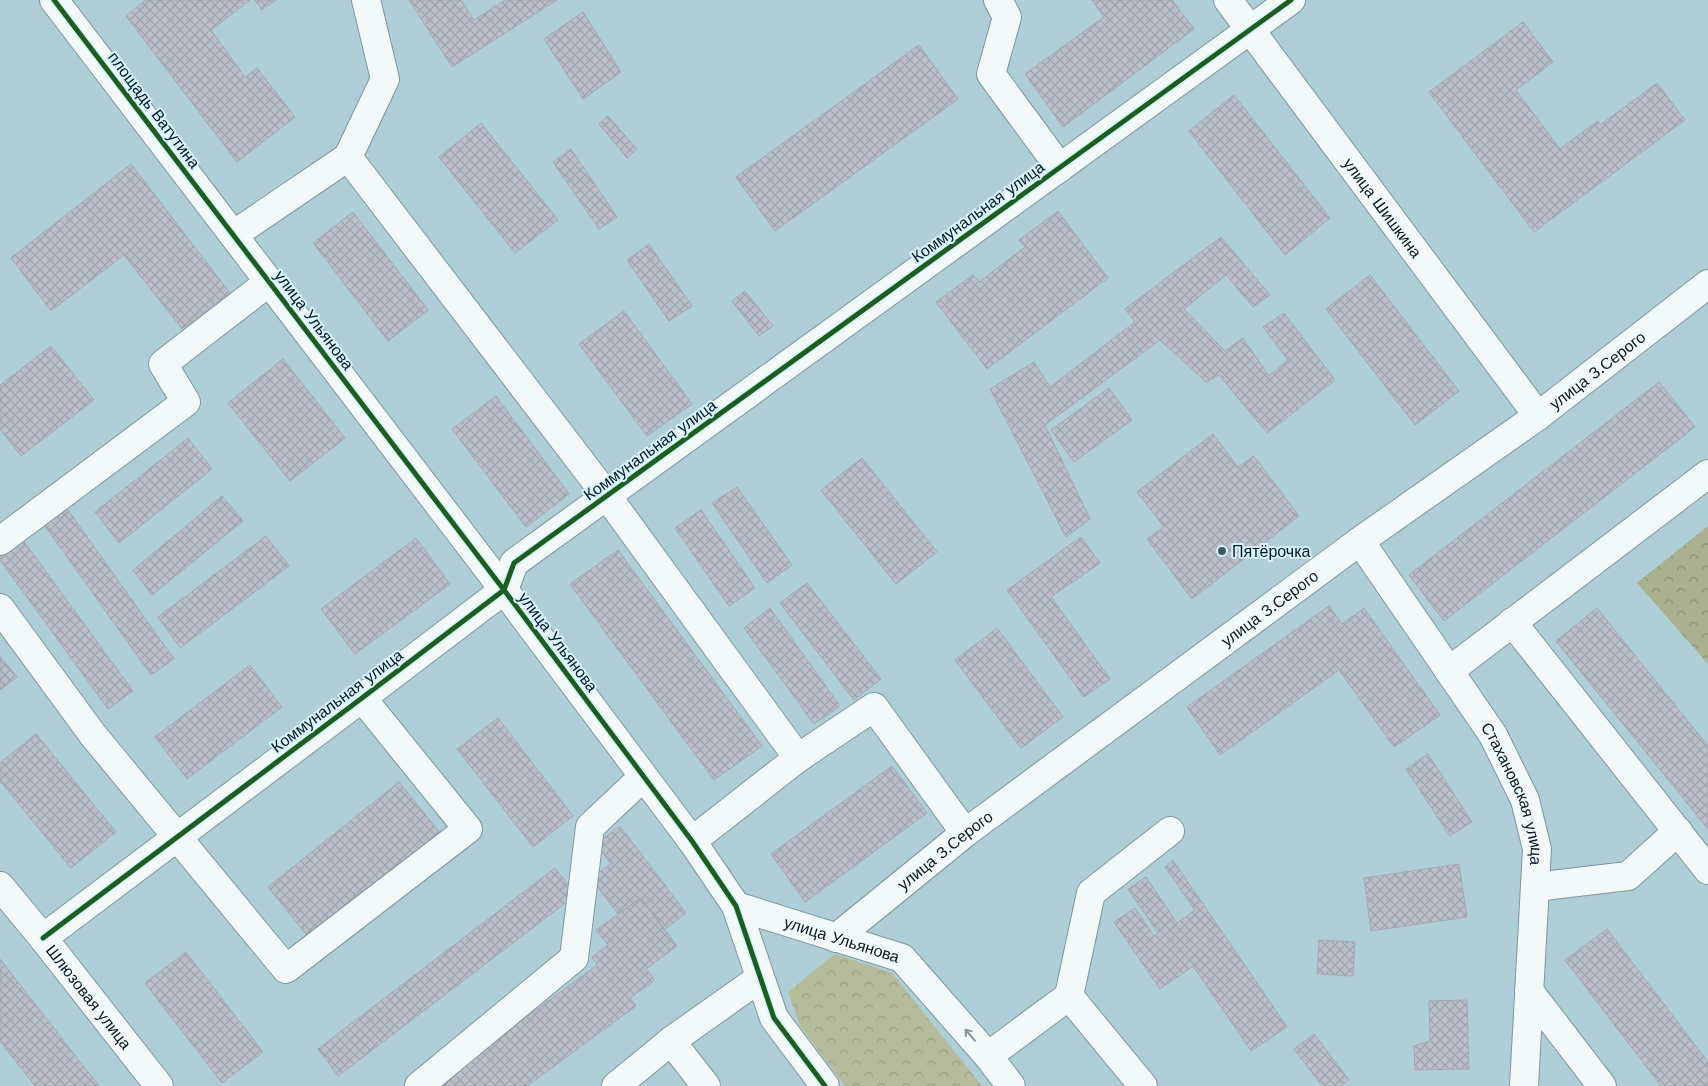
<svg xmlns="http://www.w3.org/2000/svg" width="1708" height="1086" font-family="'Work Sans',sans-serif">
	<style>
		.forest { fill: url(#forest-crowns) }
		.park { fill: url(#park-crowns) }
		.building { fill: url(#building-cross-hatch); stroke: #a2a9b3 }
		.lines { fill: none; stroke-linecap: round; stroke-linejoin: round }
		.minor-casing { stroke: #7e979e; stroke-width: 30 }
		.minor { stroke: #f3f8f9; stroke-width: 28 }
		.cycleway-casing { stroke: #d7f4fc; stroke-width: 8 }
		.cycleway { stroke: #1b5e20; stroke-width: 5 }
		.oneway { stroke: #879497 }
		.poi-dot { fill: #3e5860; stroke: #d7f4fc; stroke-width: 2 }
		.labels { text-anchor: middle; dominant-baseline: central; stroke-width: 4; stroke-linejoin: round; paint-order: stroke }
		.street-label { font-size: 16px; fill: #02191f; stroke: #d7f4fc }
		.poi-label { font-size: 16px; fill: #02191f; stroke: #d7f4fc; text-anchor: start }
	</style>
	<defs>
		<pattern id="forest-crowns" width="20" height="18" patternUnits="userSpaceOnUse" patternTransform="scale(1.25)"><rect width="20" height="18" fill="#abb18e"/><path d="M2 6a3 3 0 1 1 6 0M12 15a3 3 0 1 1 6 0" fill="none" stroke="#898f73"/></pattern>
		<pattern id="park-crowns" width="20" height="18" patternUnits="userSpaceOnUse" patternTransform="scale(1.25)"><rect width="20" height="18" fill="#b6bc9a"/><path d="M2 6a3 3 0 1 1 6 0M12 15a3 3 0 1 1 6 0" fill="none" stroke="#9ba184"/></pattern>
		<pattern id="building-cross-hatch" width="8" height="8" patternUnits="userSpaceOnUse" patternTransform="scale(1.25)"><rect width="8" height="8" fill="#bbbecb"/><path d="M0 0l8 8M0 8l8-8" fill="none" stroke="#9fa3ae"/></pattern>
	</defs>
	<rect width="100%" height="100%" fill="#aeced8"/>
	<path class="forest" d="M1708,526V664L1637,583Z"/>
	<path class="park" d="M835,954L892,973L982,1086H845L800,1026L788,992Z"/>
	<path class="building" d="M146,0H250L211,30L245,77L257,68L295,117L237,162L126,16Z
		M255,0H276L262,10Z
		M409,0H461L474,20L505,0H557L452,67Z
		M1092,0H1172L1194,29L1063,127L1025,74L1104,17Z
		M583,12L621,72L583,99L544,39Z
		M1523,22L1553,62L1516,90L1560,149L1598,121L1600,125L1657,83L1685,120L1534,232L1429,92Z
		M919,45L958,99L775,231L736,177Z
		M1234,95L1330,218L1285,255L1189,131Z
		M608,116L637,149L627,158L599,124Z
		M481,123L558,220L515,253L439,157Z
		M571,149L617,217L599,229L553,162Z
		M131,164L230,293L182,329L124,255L51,311L11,258Z
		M1058,211L1108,278L987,369L936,302L973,275L979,282L1025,247L1019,240Z
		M353,212L428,310L388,341L313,243Z
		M1221,237L1270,295L1253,307L1226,275L1184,309L1225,351L1243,338L1269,376L1288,360L1263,327L1284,313L1335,380L1267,433L1219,375L1206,382L1160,340L1045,425L1090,519L1066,537L990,389L1034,362L1050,387L1135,322L1125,309Z
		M649,244L692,306L669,321L627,260Z
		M1370,275L1459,391L1415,425L1326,309Z
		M745,291L773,326L759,336L732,301Z
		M624,311L692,404L647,436L579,344Z
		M51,346L94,400L21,456L0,429V385Z
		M283,359L345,438L290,481L228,403Z
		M1659,382L1695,427L1444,621L1409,575Z
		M1109,388L1132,420L1074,462L1051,430Z
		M496,396L569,494L526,527L452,429Z
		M1213,434L1238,467L1254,456L1299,516L1192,599L1147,539L1164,527L1137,492Z
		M188,438L212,469L119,543L95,512Z
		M862,458L937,552L896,584L821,490Z
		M737,487L792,565L767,583L712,503Z
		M222,496L243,521L152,595L133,570Z
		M63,503L174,659L151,675L40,519Z
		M701,510L755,588L729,606L675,528Z
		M20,536L133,691L108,709L0,560V550Z
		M266,536L289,566L180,648L158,617Z
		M1081,537L1100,563L1051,597L1110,679L1084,697L1007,590Z
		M416,538L450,584L355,654L321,609Z
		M618,550L762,746L714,780L570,584Z
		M807,583L881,679L854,700L780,603Z
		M1329,606L1342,624L1364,608L1440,715L1394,747L1339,670L1220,755L1187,707Z
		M770,608L840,706L814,724L744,628Z
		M1597,608L1708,746V829L1556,641Z
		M997,628L1063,717L1021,748L955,660Z
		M0,656L17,677L0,690Z
		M250,665L282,707L187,779L155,737Z
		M498,718L573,816L533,847L457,749Z
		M36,734L116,832L71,868L0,781V763Z
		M1428,754L1472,822L1450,836L1406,769Z
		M892,766L927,813L805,902L771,854Z
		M399,782L441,834L310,939L268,887Z
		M620,826L686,913L664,930L641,898L618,914L591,878L611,864L596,844Z
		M1173,860L1287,1027L1251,1051L1193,966L1160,989L1114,922L1135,908L1154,936L1158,933L1128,889L1146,877L1177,923L1195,910L1165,867Z
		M1459,864L1467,917L1371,931L1364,878Z
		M555,868L576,895L338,1076L318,1049Z
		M641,898L677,946L646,969L655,980L630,998L636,1006L527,1086H433L597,965L592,957L608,945L596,930Z
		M1607,929L1708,1062V1086H1661L1565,960Z
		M1319,940L1355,942L1353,976L1317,974Z
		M186,952L263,1052L222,1083L145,983Z
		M0,959L99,1086H35L0,1041Z
		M1467,1000L1469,1069L1415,1070L1414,1046L1430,1041L1429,1001Z
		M1314,1034L1349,1080L1341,1086H1322L1294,1049Z"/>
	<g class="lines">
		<defs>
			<g id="minor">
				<path d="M54,0L504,590L692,841L736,906L774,1018L825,1086"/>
				<path d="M998,0L1007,17L991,74L1060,168"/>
				<path id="s1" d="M1228,0L1538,416"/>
				<path d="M348,157L385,79L366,0"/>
				<path d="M233,235L348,157L607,496L798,758L692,841"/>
				<path d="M0,541L186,402L163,364L269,282"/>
				<path id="s2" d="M1360,541L1493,735L1525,800L1537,849L1524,1086"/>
				<path d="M0,608L93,735L286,969L468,829L362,698"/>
				<path d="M1512,622L1708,870"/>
				<path d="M1449,671L1708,474"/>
				<path d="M798,758L874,707L965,833"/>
				<path id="s3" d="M0,886L43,938L159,1086"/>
				<path d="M1535,887L1628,876L1678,831"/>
				<path id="s4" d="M736,906L902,958L988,1056L1011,1086"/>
				<path d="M43,938L362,698L504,590L514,563L1291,0"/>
				<path id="s5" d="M836,938L965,833L1360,541L1538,416L1708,284"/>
				<path d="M1529,991L1602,1086"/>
				<path d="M1069,996L1091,893L1170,831"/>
				<path d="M671,1041L706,1086"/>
				<path d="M988,1056L1069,996L1143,1086"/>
				<path d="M419,1086L574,958L590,827L643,777"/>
				<path d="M616,1086L671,1041L760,978"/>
			</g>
		</defs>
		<use href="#minor" class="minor-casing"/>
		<use href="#minor" class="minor"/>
		<defs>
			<path id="cycleway" d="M54,0L504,590L692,841L736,906L774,1018L825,1086
				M43,938L362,698L504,590L514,563L1291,0"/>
		</defs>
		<use href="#cycleway" class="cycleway-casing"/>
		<use href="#cycleway" class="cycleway"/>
	</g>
	<defs><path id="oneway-shaft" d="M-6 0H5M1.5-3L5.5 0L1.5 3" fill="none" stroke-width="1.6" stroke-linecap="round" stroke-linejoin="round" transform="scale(1.25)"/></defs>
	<use class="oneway" href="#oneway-shaft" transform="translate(970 1035) rotate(-131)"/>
	<circle class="poi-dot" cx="1222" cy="551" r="5"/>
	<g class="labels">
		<g class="street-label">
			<text transform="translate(154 110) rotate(53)">площадь Ватутина</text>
			<text stroke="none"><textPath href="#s1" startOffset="259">улица Шишкина</textPath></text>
			<text transform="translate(978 212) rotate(-36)">Коммунальная улица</text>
			<text transform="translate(314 320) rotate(53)">улица Ульянова</text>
			<text stroke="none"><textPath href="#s5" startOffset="950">улица З.Серого</textPath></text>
			<text transform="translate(650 450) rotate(-36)">Коммунальная улица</text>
			<text stroke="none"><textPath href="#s5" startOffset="545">улица З.Серого</textPath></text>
			<text transform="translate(558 642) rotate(53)">улица Ульянова</text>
			<text transform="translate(337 701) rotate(-37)">Коммунальная улица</text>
			<text stroke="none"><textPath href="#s2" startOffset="298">Стахановская улица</textPath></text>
			<text stroke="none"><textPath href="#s5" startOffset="140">улица З.Серого</textPath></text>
			<text stroke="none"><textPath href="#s4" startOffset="111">улица Ульянова</textPath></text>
			<text stroke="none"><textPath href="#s3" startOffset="142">Шлюзовая улица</textPath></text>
		</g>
		<g class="poi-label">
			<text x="1232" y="551">Пятёрочка</text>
		</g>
	</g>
</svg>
